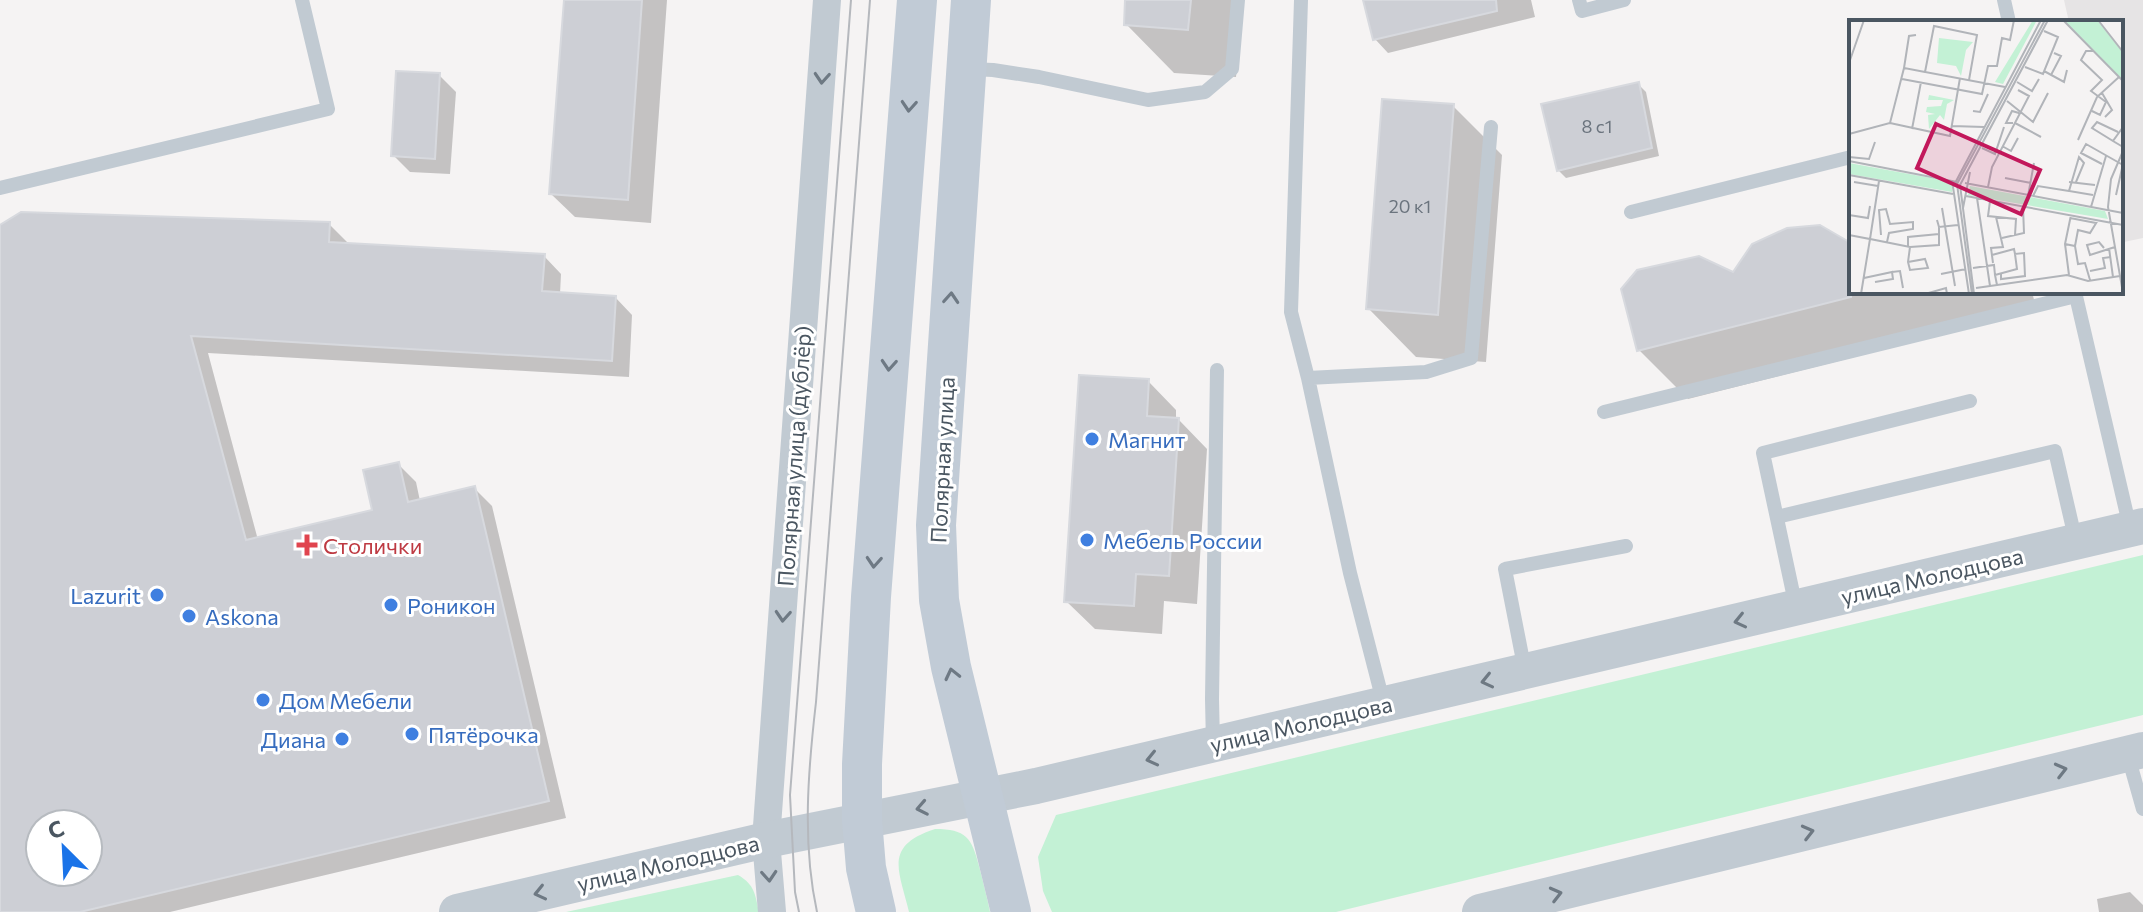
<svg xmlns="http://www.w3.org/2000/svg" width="2143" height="912" font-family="Commissioner,sans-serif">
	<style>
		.education { fill: #e6e4e5 }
		.green { fill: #c3f1d5 }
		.shadow { fill: #0003; fill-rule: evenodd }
		.building { fill: #cdcfd5; stroke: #d7d9de; stroke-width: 2; fill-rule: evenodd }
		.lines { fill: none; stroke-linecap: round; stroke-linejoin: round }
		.service { stroke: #c1cad2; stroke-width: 14 }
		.minor { stroke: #c1cad2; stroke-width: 28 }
		.tertiary { stroke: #c1cad2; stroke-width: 36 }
		.secondary { stroke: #c1cbd6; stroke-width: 40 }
		.tram { stroke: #b5b8bd; stroke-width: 2 }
		.oneway { stroke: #6e7983 }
		.oneway2 { stroke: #6e7984 }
		.shop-dot { fill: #3f7fe0; stroke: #fff; stroke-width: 3 }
		.health-dot { fill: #e0444e; stroke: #fff; stroke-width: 3 }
		.labels { text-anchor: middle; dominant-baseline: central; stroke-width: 6; stroke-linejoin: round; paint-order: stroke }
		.number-label { font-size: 18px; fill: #6b747e }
		.shop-label { font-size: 22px; fill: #366cbe; stroke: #fff; text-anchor: start }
		.street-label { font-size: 22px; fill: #4a5661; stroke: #fff }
		.health-label { font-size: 22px; fill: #be3a42; stroke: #fff; text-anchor: start }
		.inset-road { fill: none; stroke: #b1b4b9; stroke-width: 2 }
		.view { fill: #c2185b; fill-opacity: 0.15; stroke: #c2185b; stroke-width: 4 }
		.inset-edge { fill: none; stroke: #4a5661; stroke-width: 4 }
	</style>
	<rect width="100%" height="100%" fill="#f5f3f3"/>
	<path class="education" d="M2064,0H2143V238L2124,242L2121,229V22H2069Z"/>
	<path class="green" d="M2143,555V715L1336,912H1052L1043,891L1038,857L1056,815Z
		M935,829C966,829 972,838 979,866C983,882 987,897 990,912H909C899,870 883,846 935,829Z
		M738,875C755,885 755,894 759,912H566Z"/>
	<path class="shadow" d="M565,0H667L651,223L575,217L551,194Z
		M1127,0H1242L1236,77L1174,73L1126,24Z
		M1368,0H1531L1535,17L1388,53L1375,39Z
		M439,75L456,92L450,174L410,172L393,155Z
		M1638,84L1646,92L1659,156L1566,178L1558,170Z
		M1453,106L1502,155L1486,362L1416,357L1368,308Z
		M329,224L347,242V245L544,256L561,274L560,294L615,297L632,315L629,377L208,353L258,540L375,511L398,464L416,482L420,501L474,488L492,506L566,818L170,912H0V227ZM40,824H88V872H40Z
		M1851,245V292H2032L2037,311L1688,399L1639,350L1734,275Z
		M1148,381L1176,410V420H1179L1207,449L1197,604L1164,601L1162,634L1095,629L1066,601Z
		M2130,892L2143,905V912H2099L2097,899Z"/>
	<path class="building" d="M564,0H642L628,200L549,194Z
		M1125,0H1191L1188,30L1124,25Z
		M1363,0H1496L1497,11L1373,40Z
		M396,71L440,73L435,159L391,156Z
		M1639,82L1652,148L1557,171L1541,104Z
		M1382,99L1454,104L1438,315L1366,309Z
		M21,212L330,222L329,242L545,254L542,291L616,296L612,361L191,336L246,540L372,510L363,470L399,462L408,502L475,486L549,801L80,912H0V225ZM40,824H88V872H40Z
		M1820,225L1851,243V297L1637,351L1621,289L1637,270L1699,256L1733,272L1752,244L1787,228Z
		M1079,375L1149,379L1147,416L1179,418L1169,576L1136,574L1134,606L1064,602Z"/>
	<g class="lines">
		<path class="service" d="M1301,0L1291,312L1308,378L1350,573L1384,705
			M1579,0L1582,11L1624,0
			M2004,0L2009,22
			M970,69L993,70L1039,77L1148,100L1205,92L1232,69L1238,0
			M0,188L328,109L302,0
			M1631,212L1851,157
			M2075,292L2130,528
			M1308,378L1426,372L1471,358L1491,127
			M1604,412L2076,296
			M1777,517L2055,451L2076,542
			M1796,607L1763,453L1970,401
			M1525,671L1505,569L1626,546
			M1213,744L1212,699L1217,370
			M2128,756L2143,809"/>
		<path class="minor" d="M772,912L766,840L827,0"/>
		<path class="tertiary" d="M457,912L766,840L1036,786L2143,526
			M1480,912L2143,750"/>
		<path class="secondary" d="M971,0L936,525L939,600L951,667L1011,912
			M876,912L866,868L862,820V764L871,597L917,0"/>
		<path class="tram" d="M799,912L795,892L790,795L851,0
			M817,912C802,843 808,771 816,702L870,0"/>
	</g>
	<defs><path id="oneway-chevron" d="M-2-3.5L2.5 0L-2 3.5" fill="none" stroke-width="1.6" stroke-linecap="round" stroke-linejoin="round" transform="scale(2)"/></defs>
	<g class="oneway">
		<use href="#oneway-chevron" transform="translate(822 78) rotate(94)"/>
		<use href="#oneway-chevron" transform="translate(783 616) rotate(94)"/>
		<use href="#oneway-chevron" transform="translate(1740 621) rotate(167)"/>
		<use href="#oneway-chevron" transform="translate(1487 681) rotate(167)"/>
		<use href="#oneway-chevron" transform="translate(1152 759) rotate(167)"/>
		<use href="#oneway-chevron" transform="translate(2061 770) rotate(-14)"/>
		<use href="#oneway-chevron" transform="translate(922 808) rotate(169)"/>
		<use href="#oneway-chevron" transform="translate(1808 832) rotate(-14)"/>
		<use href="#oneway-chevron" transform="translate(769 876) rotate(86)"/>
		<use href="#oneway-chevron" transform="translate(540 893) rotate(167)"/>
		<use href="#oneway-chevron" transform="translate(1556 894) rotate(-14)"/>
	</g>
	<g class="oneway2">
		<use href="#oneway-chevron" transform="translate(909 106) rotate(94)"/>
		<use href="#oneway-chevron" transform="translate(951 298) rotate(-86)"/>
		<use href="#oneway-chevron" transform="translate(889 365) rotate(94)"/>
		<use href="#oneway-chevron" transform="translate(874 562) rotate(94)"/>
		<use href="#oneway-chevron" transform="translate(952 674) rotate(-103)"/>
	</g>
	<g class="shop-dot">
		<circle cx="1092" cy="439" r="8"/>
		<circle cx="1087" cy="540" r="8"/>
		<circle cx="157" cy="595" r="8"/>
		<circle cx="391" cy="605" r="8"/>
		<circle cx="189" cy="616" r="8"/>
		<circle cx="263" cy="700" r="8"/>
		<circle cx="412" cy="734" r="8"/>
		<circle cx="342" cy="739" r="8"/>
	</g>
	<path class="health-dot" d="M303 533h8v8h8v8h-8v8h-8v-8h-8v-8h8z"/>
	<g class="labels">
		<g class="number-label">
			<text x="1597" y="126">8 с1</text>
			<text x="1410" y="206">20 к1</text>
		</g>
		<g class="shop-label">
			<text x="1108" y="439">Магнит</text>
			<text x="1103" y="540">Мебель России</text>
			<text x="141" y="595" text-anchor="end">Lazurit</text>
			<text x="407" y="605">Роникон</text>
			<text x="205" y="616">Askona</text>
			<text x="279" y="700">Дом Мебели</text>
			<text x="428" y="734">Пятёрочка</text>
			<text x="326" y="739" text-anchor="end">Диана</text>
		</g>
		<g class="street-label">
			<text transform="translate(794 456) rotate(-86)">Полярная улица (дублёр)</text>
			<text transform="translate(942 460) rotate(-87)">Полярная улица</text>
			<text transform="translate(1932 576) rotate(-13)">улица Молодцова</text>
			<text transform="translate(1301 724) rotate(-13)">улица Молодцова</text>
			<text transform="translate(668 863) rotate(-13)">улица Молодцова</text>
		</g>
		<g class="health-label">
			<text x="323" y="545">Столички</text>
		</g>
	</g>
	<g transform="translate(1849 20)">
		<rect width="274" height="274" fill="#f5f3f3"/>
		<path d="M184,0H188L154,64L146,62ZM215,0H248L274,33V60ZM90,18L124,22L117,30L112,56L107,46L88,43ZM80,75L105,80L98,84L95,100L91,95L80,109L79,95L86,94L77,92L78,87L92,86L94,80H79ZM0,143L104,162L103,172L0,154ZM121,166L256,191L259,199L119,175Z" fill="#c3f1d5"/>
		<path class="inset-road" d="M214,0L274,61M249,0L274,32M67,15L60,16L55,48L76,52M0,43L15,0M176,47L194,54L209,17L195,11M195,51L215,62L218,50M202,55L212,36L205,33M53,59L133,74L139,46H148L153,18L161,20L165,0M120,60L128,15L85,6L76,52L156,67M168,62L183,71L190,59M253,73L263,90L256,97M158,81L184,102L199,73M124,91L131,92L139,74M243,91L251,95L257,82L242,71L253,60L232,40L237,31H245M41,103L101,116L111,58M164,103H157L163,91L170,93M166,103L192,117M103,106L135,107M274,107L264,121L274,127M63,109L72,62M0,114L41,103L55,48M229,120L248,77L270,57M264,121L243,108L248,102L269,112M153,126L162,131L169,118M133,128L146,134L155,107M274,131L262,159L259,187L274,273M0,137L20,139L26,122M0,141L108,162M253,144L232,133L237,124L274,145M0,155L104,174M156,158L182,163M5,162L29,166M220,162L246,165M227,162L235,143L230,137L220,171L244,175M116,163L274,193M139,167L143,147L180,76L169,70M267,175L274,144M117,176L274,205M179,176L185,143M184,176L189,166L220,171M128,178L141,266M141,181L139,196L167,199L166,215M242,187L257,136M93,188L106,266M114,188L121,152M0,195L19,198L21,186M221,198L247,203M88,200L90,207L109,205M0,215L21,219L30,161M32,215L30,190L37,189L41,204L64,202V209L40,213L38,222M153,218L175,213L174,187M216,224L226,226L229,210L241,213L249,200M59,226V217L90,214M226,226L229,244L236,243L241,260M255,228L250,222L238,225L241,235L266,227M260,228L264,257M143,235L165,229L166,234L175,233L176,256L152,259V254M59,242L76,239L79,248L61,250L59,242L61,227M144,243L142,228L154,227L147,197M124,248L145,245L146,255M241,251L256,248L254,238L262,237M43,252L51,251L54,268M92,254L117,249M220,255L216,224L222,195M15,258L43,252L44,259L26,262M148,265L146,255L168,249L166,234M127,268L218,255L239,261L271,256M12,274L21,219L61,227L90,225V207M76,274L97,268L98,274M120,274L104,167L192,0M123,274L108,164L196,0M125,274L111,165L199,0"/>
		<path class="view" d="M87,104L191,150L172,194L68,148Z"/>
		<rect width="274" height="274" class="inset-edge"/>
	</g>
	<g transform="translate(64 848) rotate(336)"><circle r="38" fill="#ffffff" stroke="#b7bbc0" stroke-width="2"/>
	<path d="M0-6L14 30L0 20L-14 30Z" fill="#1a73e8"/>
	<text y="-12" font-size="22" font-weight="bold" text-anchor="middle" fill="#4a5661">С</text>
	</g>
</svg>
